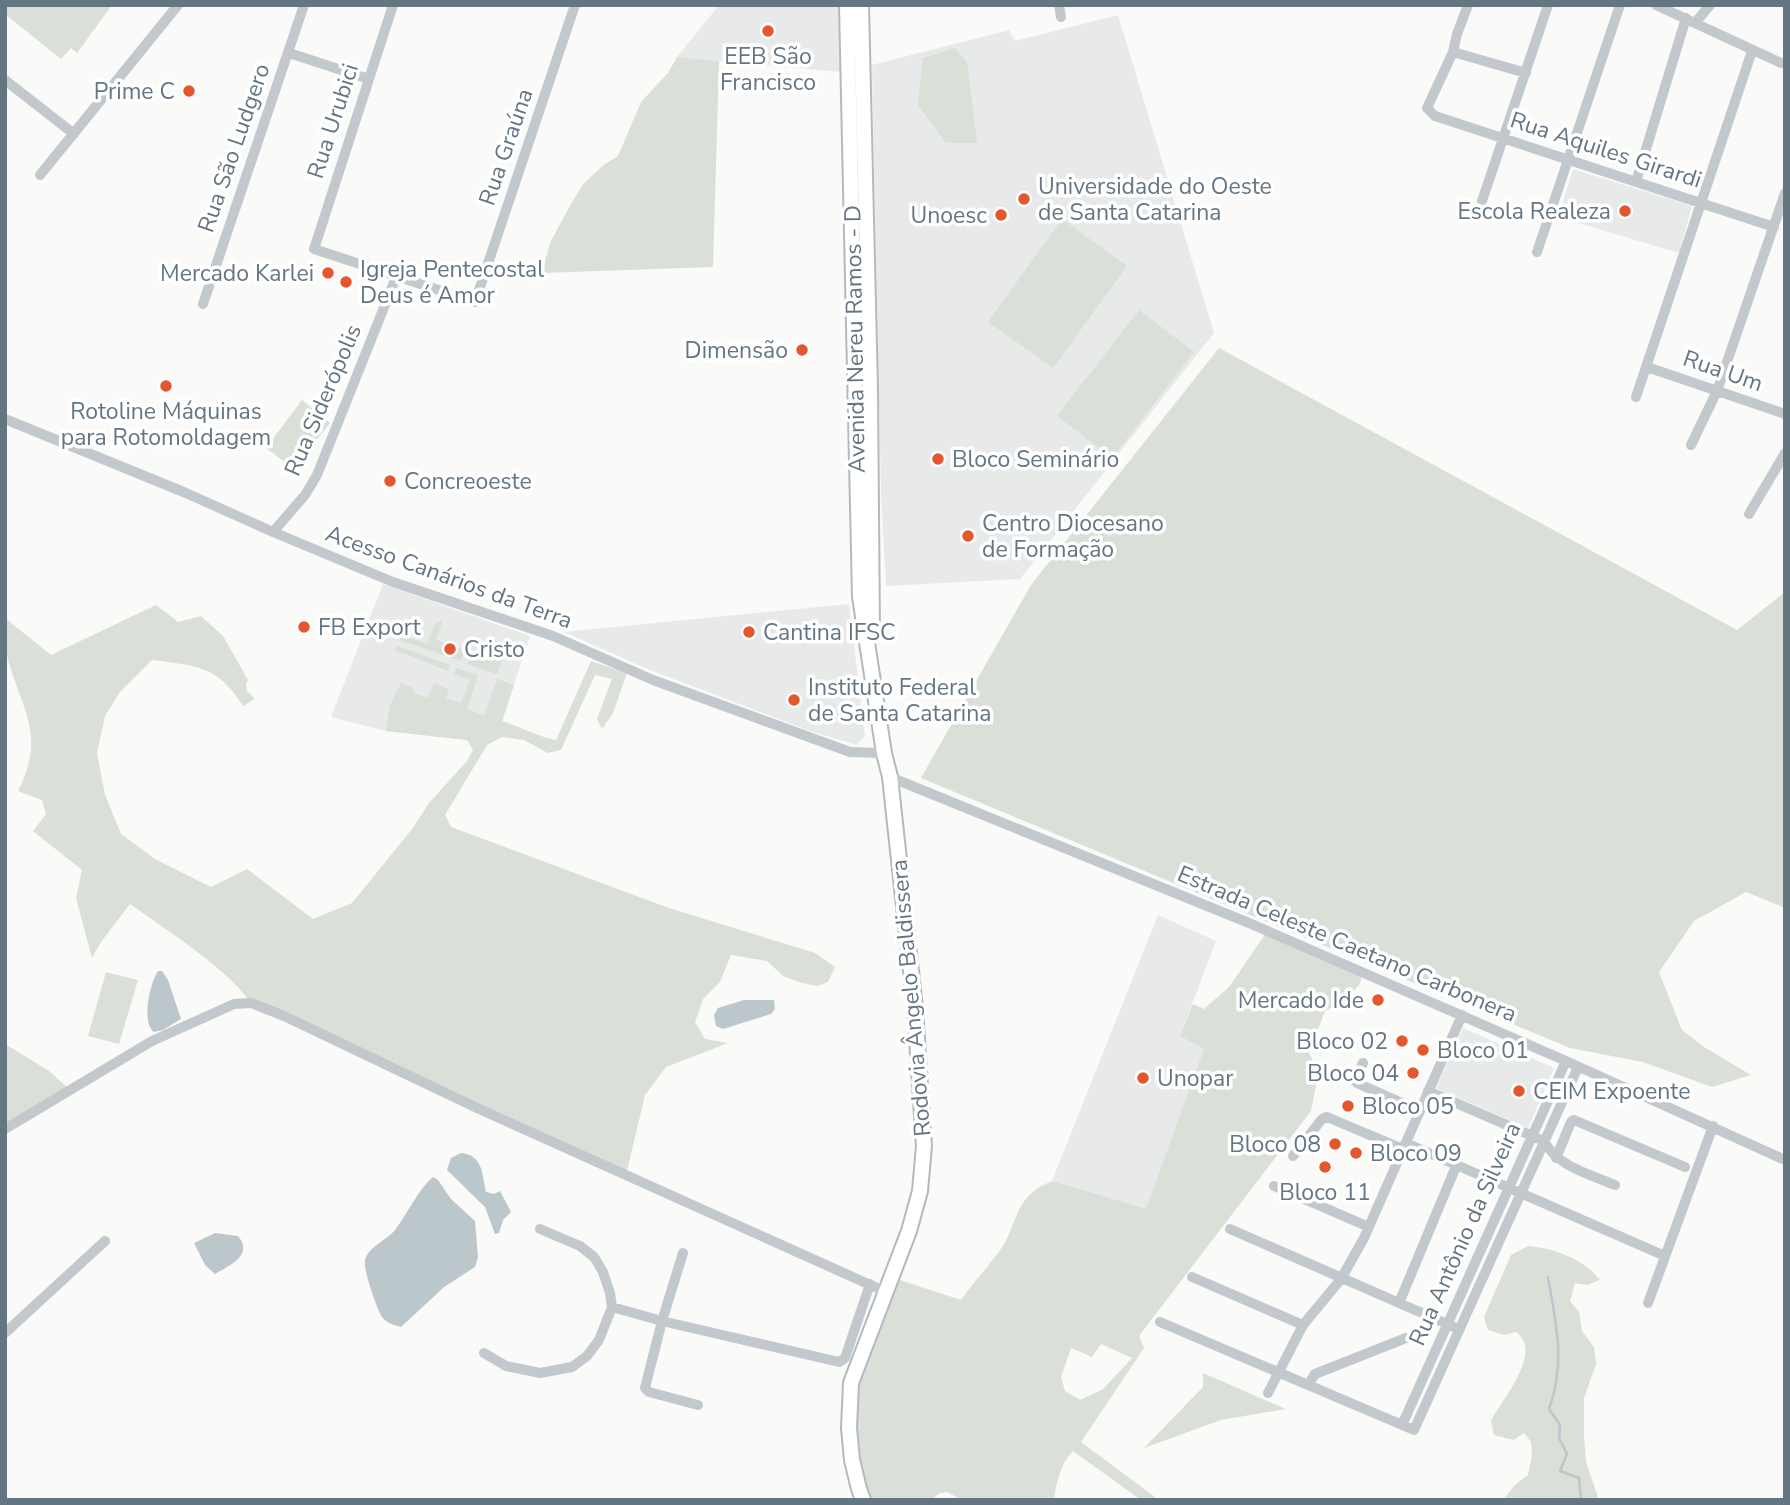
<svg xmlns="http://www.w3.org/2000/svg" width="1790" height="1505" font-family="'Nunito Sans',sans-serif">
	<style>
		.built { fill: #e8e9e9 }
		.green { fill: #dadfd7; fill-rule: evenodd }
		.water { fill: #bbc7cb }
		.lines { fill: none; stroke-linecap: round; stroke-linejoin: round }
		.stream { stroke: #bbc7cb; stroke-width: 2.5 }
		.secondary-casing { stroke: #b3babf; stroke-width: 18 }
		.street { stroke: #c3c8cc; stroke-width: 10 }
		.secondary { stroke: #fff; stroke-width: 14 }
		.poi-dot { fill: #e4572e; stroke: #fff; stroke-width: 2.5 }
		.labels { text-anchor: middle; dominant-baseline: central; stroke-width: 7; stroke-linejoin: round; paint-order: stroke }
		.poi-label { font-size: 23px; fill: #657683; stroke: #fff; text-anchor: start }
		.street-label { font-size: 23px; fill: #657683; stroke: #fff }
	</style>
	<rect width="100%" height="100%" fill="#fafaf8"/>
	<path class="built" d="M719,5H838L840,72L677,57Z
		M1118,15L1214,333L1020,579L886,586L881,494L872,65L1009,30L1015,41Z
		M1573,169L1692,206L1679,253L1558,217Z
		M383,584L530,636L502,721L467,740L386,731L331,717Z
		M849,604L865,736L857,745L810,731L645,668L564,632Z
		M1158,915L1216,941L1180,1036L1205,1048L1146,1210L1052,1181Z
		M1463,1028L1554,1068L1528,1128L1436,1088Z"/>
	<path class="green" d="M5,5H112L77,53L71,48L61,59L5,14Z
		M955,48L967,62L977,143H946L918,105L923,58Z
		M677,57L719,61L713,267L542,273L550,243L567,211L583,184L605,164L618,156L641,102L668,73Z
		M1062,219L1127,266L1053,368L988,322Z
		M1139,310L1194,352L1112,458L1057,416Z
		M1219,348L1737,630L1785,592V908L1746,892L1694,921L1659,972L1682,1030L1704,1047L1751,1075L1712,1087L1643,1062L1570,1048L921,778L1031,585Z
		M302,400L330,423L294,469L266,448Z
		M156,605L178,622L201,616L223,636L248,680L246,684L247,691L255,699L243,706C217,665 197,666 152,660L120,692L105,716L97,753L105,795L121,834L155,859L211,887L247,869L313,919L352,903L413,828L429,803L467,761L473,750L467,740L386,731L390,705L401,683L413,688L412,692L428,698L434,683L449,689L446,698L461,703L470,680L454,674L456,668L478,675L467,709L484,716L497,679L514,685L502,721C521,727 536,736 556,740L591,661L627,673L613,713L602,729L597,719L612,679L595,675L561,750L548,753L524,740L502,737L487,745L445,815L451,827L669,908L815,953L835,967L828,982L818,986L802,983L783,976L767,961L731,955L720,982L703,999L695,1022L705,1039L728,1043L666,1067L645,1095L626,1175L251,1003C228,969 165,929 130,904L101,942L92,958L76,898L82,870L33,831L46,814L42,800L18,791C50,729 15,703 5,645C4,636 5,626 5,618L51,655Z
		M443,620L436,640L465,650L461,661L399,640L401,634L427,644L435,624Z
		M489,636L507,647L497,674L467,664L472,653L482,656Z
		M397,646L450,665L448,671L395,650Z
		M1266,933L1362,976L1360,984L1343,1002L1325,1011L1309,1054L1319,1070L1311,1111L1139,1336L1144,1348L1081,1442L1159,1500H1141L1073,1451C1061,1463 1056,1483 1054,1500H962L947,1492L938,1494L932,1500H870C856,1471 851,1413 859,1382C868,1347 886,1313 900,1280L961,1300C973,1283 986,1269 998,1253C1013,1235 1014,1207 1033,1192C1038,1187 1046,1184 1052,1181L1146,1209L1204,1049L1180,1036L1193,1004L1204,1009L1229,987ZM1101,1344L1132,1358L1103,1389L1080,1400L1065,1391L1061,1377L1071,1348L1092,1357Z
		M106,972L138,980L119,1044L88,1036Z
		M5,1044L49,1071L70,1090L5,1129Z
		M1528,1246C1554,1248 1584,1259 1600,1280L1587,1285L1575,1283L1570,1301L1579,1312L1582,1331L1594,1347L1596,1364L1584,1398V1436L1586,1462L1599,1500H1503L1515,1485L1528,1475L1532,1456L1531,1442L1524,1433L1514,1440L1494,1435L1491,1421C1502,1399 1544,1352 1516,1332L1504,1335L1488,1330L1484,1317L1511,1255Z
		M1203,1373L1286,1409L1221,1420L1144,1448L1203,1387Z"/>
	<path class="water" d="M158,971H162L168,980L181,1019L163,1030L154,1032C141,1023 150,983 158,971Z
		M744,1000H774L775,1009L771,1014L723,1029L716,1026L714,1015L718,1008Z
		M461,1153C483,1155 482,1174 486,1192L494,1194L500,1191L511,1212L503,1220L499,1233L495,1234L485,1207L447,1170L451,1158Z
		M433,1177L438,1180L451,1199L475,1221L478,1257L475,1267L444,1287L401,1327C394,1325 386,1323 382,1317C377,1309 363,1270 365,1260C368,1247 387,1240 395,1230C408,1213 417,1191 433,1177Z
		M215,1233L238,1236C254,1255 230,1265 215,1274L205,1265L194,1243Z"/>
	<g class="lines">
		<path class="stream" d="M1548,1277C1556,1324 1566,1362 1549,1409L1560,1425L1559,1438L1567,1454L1560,1471L1579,1478L1581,1500"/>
		<defs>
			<path id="secondary" d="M847,5L860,597L884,753L890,777L915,1008L924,1146L920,1191L909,1231L851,1383L849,1428L852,1460L859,1489L863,1500
				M861,5L870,390L872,633"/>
		</defs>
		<use href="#secondary" class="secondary-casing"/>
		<path class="street" d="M393,5L314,249L475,302L575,5
			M1059,5L1061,17
			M1468,5L1457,34L1453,52L1427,108L1435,116L1774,227
			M1656,5L1781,63
			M1696,22L1710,5
			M1453,52L1526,73
			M289,53L369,79
			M5,80L74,134
			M40,175L178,5
			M1636,182L1686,18
			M1482,201L1548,5
			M1537,252L1620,5
			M203,304L304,5
			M1647,367L1785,414
			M1636,397L1752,51
			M5,419L186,493L273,532L393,582L553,636L653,680L850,752L884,753
			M1691,445L1717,391L1785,193
			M1749,514L1785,453
			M273,532L305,495L317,475L397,275
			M890,777L1249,923L1566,1061L1785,1160
			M1363,1063L1355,1081L1357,1083L1420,1111
			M1428,1091L1544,1141C1558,1167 1589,1174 1615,1185
			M5,1129L152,1041L234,1004L251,1003L284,1016L477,1108L886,1292
			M1406,1143L1665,1256
			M1293,1156L1322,1119L1327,1117L1403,1149
			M1556,1158L1571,1122L1574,1120L1685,1167
			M1274,1186L1369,1227
			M1230,1229L1454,1327
			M683,1253L662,1321L645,1388L649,1392L698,1405
			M1192,1277L1303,1325
			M1399,1303L1457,1164
			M1648,1303L1713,1126
			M612,1307L662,1321L839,1362L845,1358L870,1284
			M1160,1322L1414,1430L1578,1067
			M5,1333L105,1241
			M484,1353L506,1366L540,1373L572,1367L587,1356L599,1340L612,1307L610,1293L603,1272L594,1257L580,1246L540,1229
			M1308,1385L1315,1374L1406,1338
			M1268,1393L1303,1325L1341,1279L1364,1238L1462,1015
			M1402,1425L1566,1061"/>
		<use href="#secondary" class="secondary"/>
	</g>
	<g class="poi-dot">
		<circle cx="768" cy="31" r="7"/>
		<circle cx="189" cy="91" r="7"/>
		<circle cx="1024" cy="199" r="7"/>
		<circle cx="1625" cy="211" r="7"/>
		<circle cx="1001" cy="215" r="7"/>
		<circle cx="328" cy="273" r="7"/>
		<circle cx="346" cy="282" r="7"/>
		<circle cx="802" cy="350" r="7"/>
		<circle cx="166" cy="386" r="7"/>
		<circle cx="938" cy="459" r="7"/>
		<circle cx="390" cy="481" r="7"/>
		<circle cx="968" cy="536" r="7"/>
		<circle cx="304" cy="627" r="7"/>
		<circle cx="749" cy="632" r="7"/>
		<circle cx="450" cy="649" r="7"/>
		<circle cx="794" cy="700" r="7"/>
		<circle cx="1378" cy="1000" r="7"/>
		<circle cx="1402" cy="1041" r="7"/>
		<circle cx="1423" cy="1050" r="7"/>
		<circle cx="1413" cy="1073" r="7"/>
		<circle cx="1143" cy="1078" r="7"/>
		<circle cx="1519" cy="1091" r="7"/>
		<circle cx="1348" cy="1106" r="7"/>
		<circle cx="1335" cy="1144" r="7"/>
		<circle cx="1356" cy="1153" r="7"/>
		<circle cx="1325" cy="1167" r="7"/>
	</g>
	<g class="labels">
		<g class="poi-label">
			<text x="768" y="56" text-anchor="middle">EEB São<tspan x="768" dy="26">Francisco</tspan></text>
			<text x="175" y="91" text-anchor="end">Prime C</text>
			<text x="1038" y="186">Universidade do Oeste<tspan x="1038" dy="26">de Santa Catarina</tspan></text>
			<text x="1611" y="211" text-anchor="end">Escola Realeza</text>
			<text x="987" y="215" text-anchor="end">Unoesc</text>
			<text x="360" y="269">Igreja Pentecostal<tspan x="360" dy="26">Deus é Amor</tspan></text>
			<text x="314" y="273" text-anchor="end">Mercado Karlei</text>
			<text x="788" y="350" text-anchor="end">Dimensão</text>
			<text x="166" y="411" text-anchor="middle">Rotoline Máquinas<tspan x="166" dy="26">para Rotomoldagem</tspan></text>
			<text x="952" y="459">Bloco Seminário</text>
			<text x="404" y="481">Concreoeste</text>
			<text x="982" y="523">Centro Diocesano<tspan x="982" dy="26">de Formação</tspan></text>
			<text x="318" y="627">FB Export</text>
			<text x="763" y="632">Cantina IFSC</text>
			<text x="464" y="649">Cristo</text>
			<text x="808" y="687">Instituto Federal<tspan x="808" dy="26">de Santa Catarina</tspan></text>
			<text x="1364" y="1000" text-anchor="end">Mercado Ide</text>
			<text x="1388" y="1041" text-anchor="end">Bloco 02</text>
			<text x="1437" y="1050">Bloco 01</text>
			<text x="1399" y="1073" text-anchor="end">Bloco 04</text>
			<text x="1157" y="1078">Unopar</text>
			<text x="1533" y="1091">CEIM Expoente</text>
			<text x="1362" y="1106">Bloco 05</text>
			<text x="1321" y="1144" text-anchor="end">Bloco 08</text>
			<text x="1370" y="1153">Bloco 09</text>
			<text x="1325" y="1192" text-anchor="middle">Bloco 11</text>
		</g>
		<g class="street-label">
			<text transform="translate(333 121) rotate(-72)">Rua Urubici</text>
			<text transform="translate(506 147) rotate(-71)">Rua Graúna</text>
			<text transform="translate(234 148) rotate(-71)">Rua São Ludgero</text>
			<text transform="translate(1606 150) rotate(18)">Rua Aquiles Girardi</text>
			<text transform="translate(855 339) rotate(-91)">Avenida Nereu Ramos - D</text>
			<text transform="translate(1723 371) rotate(19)">Rua Um</text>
			<text transform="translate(323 400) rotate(-67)">Rua Siderópolis</text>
			<text transform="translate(449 577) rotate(20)">Acesso Canários da Terra</text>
			<text transform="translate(1347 944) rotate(23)">Estrada Celeste Caetano Carbonera</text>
			<text transform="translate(911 998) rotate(-95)">Rodovia Ângelo Baldissera</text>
			<text transform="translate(1465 1234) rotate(-66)">Rua Antônio da Silveira</text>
		</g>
	</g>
	<rect width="1790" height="1505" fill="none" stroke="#657683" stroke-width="14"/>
</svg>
